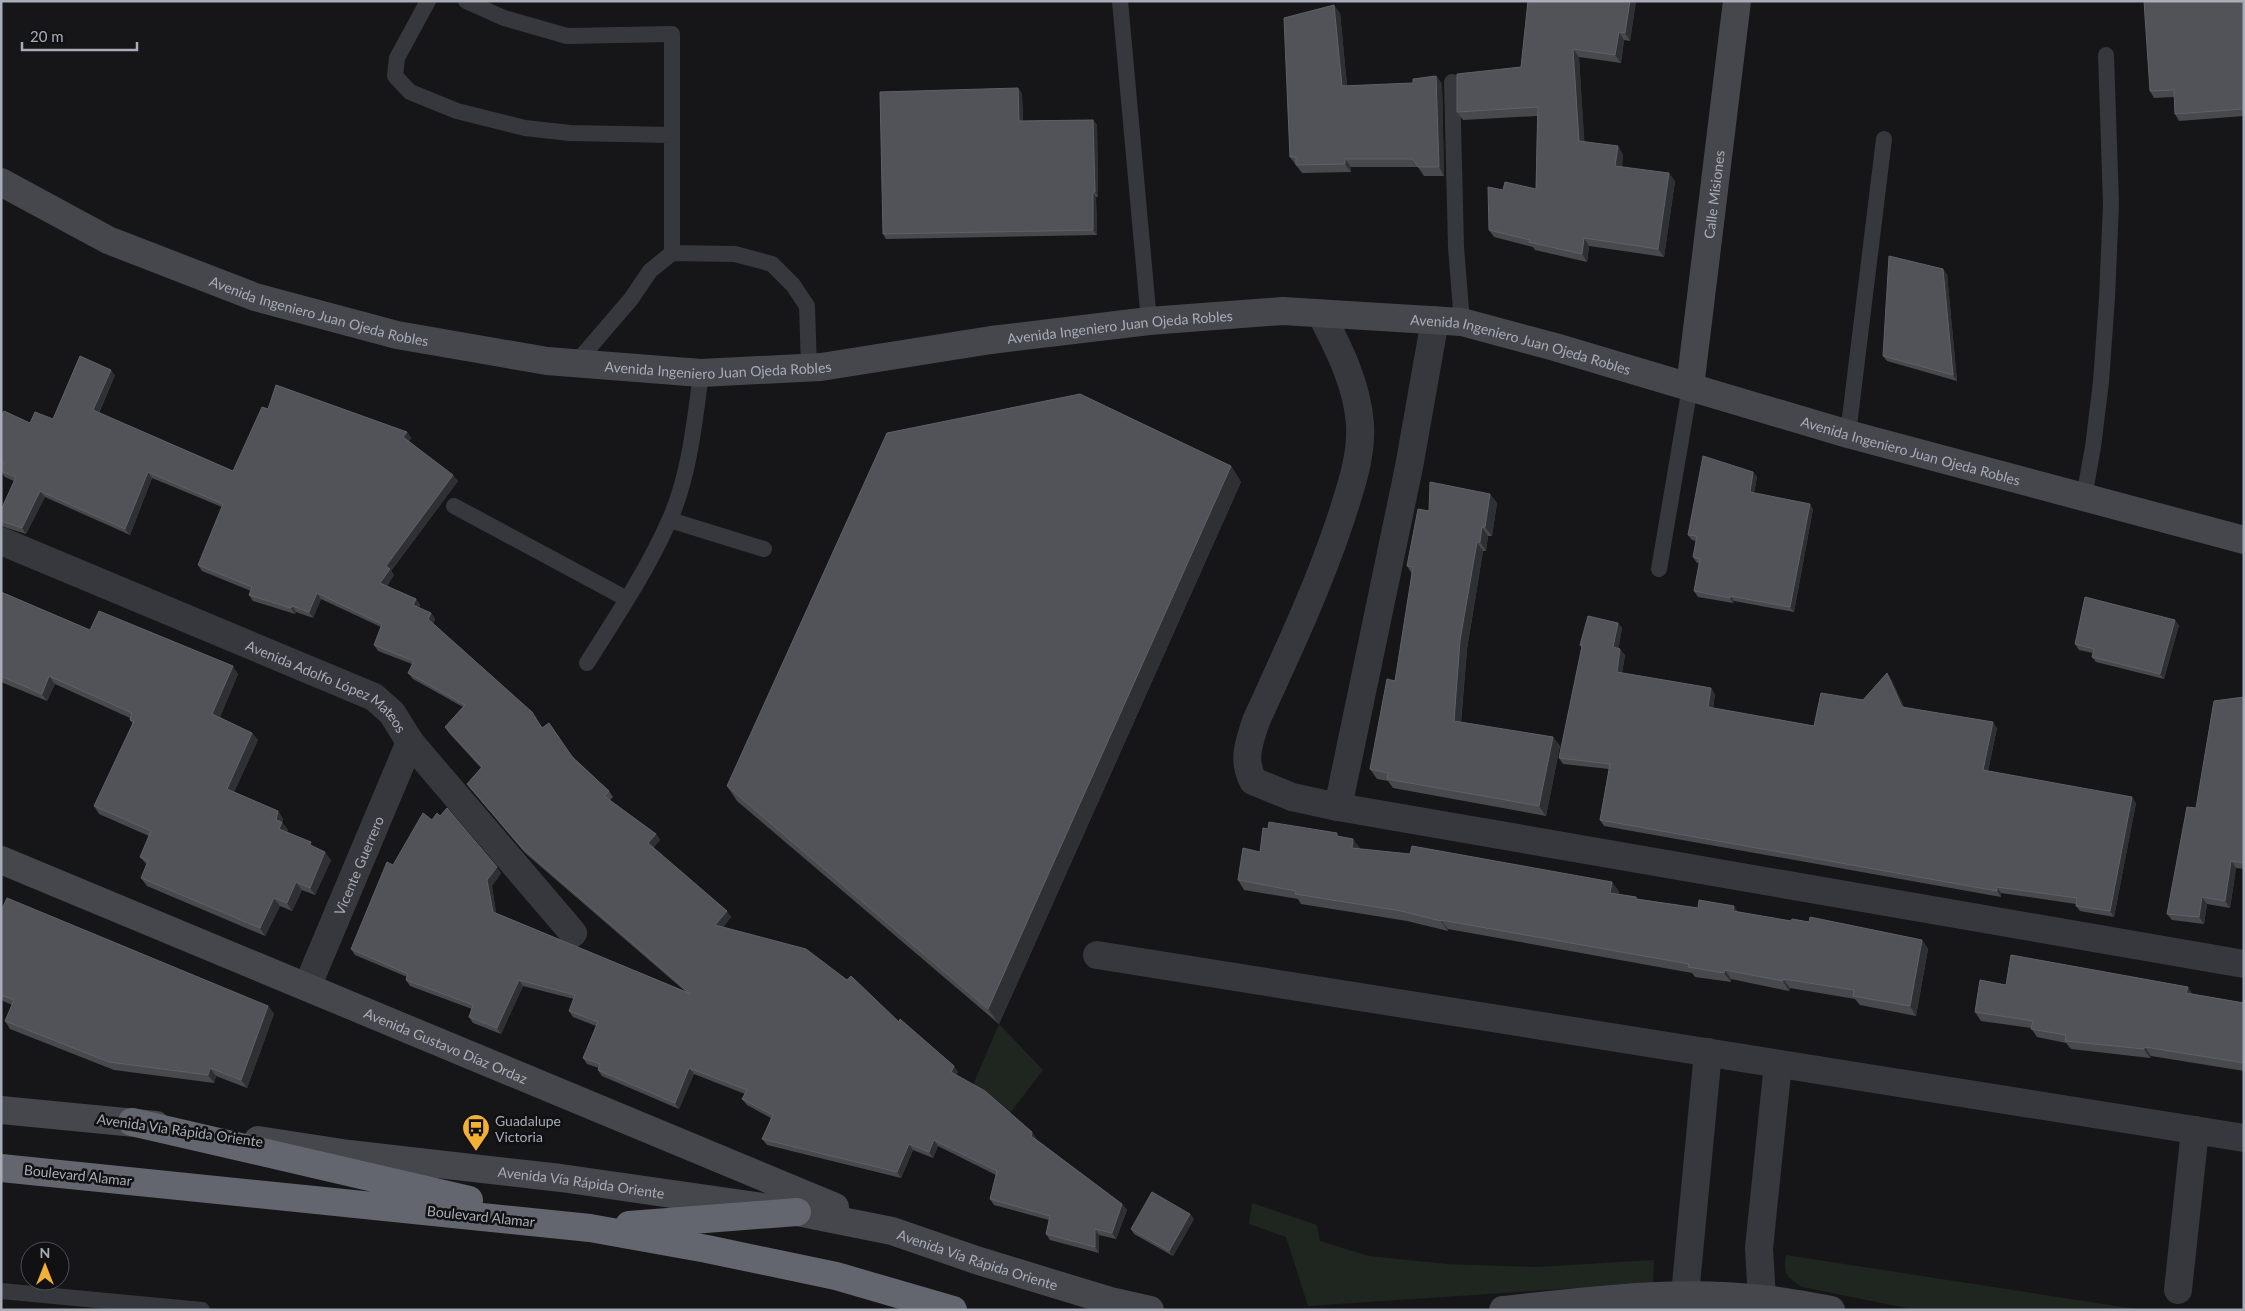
<svg xmlns="http://www.w3.org/2000/svg" width="2245" height="1311" font-family="Lato,sans-serif">
	<style>
		.green { fill: #1e261f }
		.lines { fill: none; stroke-linecap: round; stroke-linejoin: round }
		.lane { stroke: #37383d; stroke-width: 16 }
		.street { stroke: #37383d; stroke-width: 28 }
		.secondary { stroke: #45474d; stroke-width: 28 }
		.highway { stroke: #63666e; stroke-width: 28 }
		.wall { fill: #47494d }
		.shaded-wall { fill: #2f3033 }
		.building { fill: #525359; stroke: #5f6168 }
		.labels { text-anchor: middle; dominant-baseline: central; stroke-width: 5; stroke-linejoin: round; paint-order: stroke }
		.street-label { font-size: 14px; fill: #a8adb8; stroke: #111113 }
		.poi-label { font-size: 14px; fill: #a8adb8; stroke: #111113; text-anchor: start }
	</style>
	<rect width="100%" height="100%" fill="#161618"/>
	<path class="green" d="M999,1024L1043,1070L1007,1117L970,1092Z
		M1252,1203L1317,1225L1320,1241L1369,1256L1447,1264L1536,1267L1654,1260L1653,1283L1308,1306L1286,1237L1249,1224Z
		M1786,1255L2142,1310H1916L1802,1287C1786,1277 1783,1273 1786,1255Z"/>
	<g class="lines">
		<path class="lane" d="M428,1L397,58L395,76L410,92L457,111L525,128L570,133L672,135
			M466,1L504,18L567,36L672,34V253L650,271L631,299L576,363
			M1120,1L1149,321
			M1452,82L1456,247L1462,322
			M672,253L735,254L772,264L793,285L807,306L809,367
			M1848,434L1884,139
			M2084,497L2093,447L2101,382L2107,298L2111,204L2106,55
			M454,506L627,599
			M670,520L764,549
			M1659,569L1690,387
			M587,663C616,617 647,571 669,521C689,478 695,420 701,373
			M1,1291L202,1310"/>
		<g class="street">
			<path d="M1321,314C1339,349 1357,384 1360,424C1362,457 1350,490 1340,521C1317,590 1286,655 1256,721C1249,743 1242,759 1253,781L1292,797L1338,807L2244,964"/>
			<path id="s1" d="M1,541L374,697L392,713L410,742L573,933"/>
			<path d="M1338,807L1409,467L1435,320"/>
			<path d="M1097,955L2244,1138"/>
			<path id="s2" d="M307,987L410,742"/>
			<path d="M2178,1290L2195,1130"/>
			<path d="M1685,1295L1708,1052"/>
			<path d="M1762,1299L1759,1248L1778,1064"/>
		</g>
		<g class="secondary">
			<path id="s3" d="M1,182L108,240L255,297L397,335L547,361L701,373L821,367L991,340L1149,321L1283,311L1462,322L1555,347L1848,434L2244,540"/>
			<path id="s4" d="M1690,387L1737,1"/>
			<path id="s5" d="M1,860L835,1207"/>
			<path d="M1,1110L156,1125"/>
			<path id="s6" d="M258,1140L349,1154L561,1178L797,1212L892,1231L976,1260L1110,1301L1150,1310"/>
			<path d="M1503,1310C1588,1301 1676,1289 1762,1299C1785,1301 1808,1306 1831,1310"/>
		</g>
		<path class="highway" d="M132,1122L469,1200
			M1,1168L590,1228L707,1249L836,1276L953,1310
			M629,1225L797,1212"/>
	</g>
	<path class="wall" d="M1528,1H1636L1630,41L1624,40L1621,63L1579,57L1584,142L1623,154L1622,167L1675,181L1664,257L1589,246L1587,262L1535,250L1533,247L1494,237L1489,230L1503,190L1536,189L1537,116L1463,120L1457,112L1521,67Z
		M2244,1V116L2179,121L2175,114L2174,97L2154,98L2150,91Z
		M1340,13L1347,86L1413,83L1436,76L1442,84L1444,176H1424L1418,167H1351V172L1302,173L1290,157Z
		M1018,88L1022,94L1023,121L1093,120L1097,125L1098,197H1096L1097,235L886,239L883,234Z
		M1947,274L1957,381L1887,361L1883,356Z
		M115,375L99,413L233,471L268,409L407,432L411,438L409,441L458,481L391,571L394,575L387,586L416,599L420,605L419,608L431,613L435,619L433,624L609,791L613,797L610,800L656,834L660,840L653,848L731,917L723,927L899,1022L958,1072L956,1075L1036,1138V1139L1122,1204L1127,1210L1116,1239L1099,1235V1253L1050,1240L1046,1234L1049,1220L994,1205L990,1199L996,1175L938,1146L933,1158L913,1150L901,1178L767,1145L762,1139L771,1118L747,1105L742,1099L745,1094L694,1074L679,1109L602,1076L598,1070L599,1068L587,1064L583,1058L596,1026L573,1017L569,1011L574,999L523,986L501,1034L473,1023L469,1017L472,1009L410,986L406,980L407,977L355,955L351,949L393,865L501,873L492,886L496,913L686,992L525,853L472,790L467,784L481,768L449,733L445,727L463,707L413,679L408,673L412,664L378,651L374,645L381,627L321,599L313,618L296,612L295,614L253,601L249,595L251,591L202,571L198,565L222,507L152,478L130,535L45,497L26,534L1,526V510L14,481L5,477L1,472L3,467L1,466V416L30,423L53,419Z
		M1231,466L1241,482L999,1024L737,801L727,786Z
		M1753,472L1757,477L1754,493L1813,509L1794,612L1734,601L1733,603L1698,597L1694,591L1699,563H1697L1693,557L1696,541L1692,540L1688,535Z
		M1490,494L1497,503L1492,536H1488L1486,551H1483L1467,649L1461,723L1553,737L1560,746L1546,816L1393,788L1388,781L1377,779L1370,769L1395,681L1412,574L1407,566L1429,511Z
		M1,592L90,630L238,674L220,717L252,733L258,740L234,792L278,811L283,819L282,822L288,830L287,832L315,847L331,860L315,895L302,890L292,911L280,906L265,936L147,886L141,878L147,865L140,857L149,836L99,814L94,806L133,724L130,720V718L55,684L47,701L1,682Z
		M1618,623L1622,628L1618,649L1625,655L1622,673L1715,694L1713,708L1814,726L1863,700L1891,679L1904,707L1997,728L1988,771L2136,803L2114,917L2080,911L2076,906V904L2001,893V897L1604,826L1600,820L1609,769L1563,764L1559,758L1582,648L1580,645Z
		M2179,625L2164,679L2096,662L2092,657L2093,653L2079,650L2075,644Z
		M2244,697V869L2236,868L2230,908L2207,904L2204,924L2172,920L2167,914L2196,808Z
		M1268,829L1339,837L1360,849L1612,882L1619,892L1618,894L1636,897L1638,899L1698,908L1738,912L1791,921L1809,922L1922,940L1928,949L1916,1016L1860,1005L1855,999L1790,988L1789,991L1731,979V982L1695,977L1692,973L1448,929V931L1407,921L1301,904L1298,899L1244,890L1238,880L1260,852Z
		M1,911L268,1006L274,1014L247,1088L216,1076L214,1083L114,1070L10,1029L5,1021L12,1005L1,1000Z
		M2006,985L2188,987L2192,994L2244,1003V1071L2151,1056L2150,1058L2071,1049L2066,1043L2037,1037L2031,1028L1981,1021L1975,1012Z
		M1190,1214L1194,1219L1173,1256L1134,1234L1131,1229Z"/>
	<path class="shaded-wall" d="M1630,1H1636L1630,41L1625,33Z
		M1334,5L1340,13L1348,95L1342,86Z
		M1619,32L1624,40L1621,63L1615,55Z
		M1573,49L1579,57L1585,149L1579,141Z
		M1436,76L1442,84L1444,176L1439,167Z
		M1018,88L1022,94L1023,126L1019,121Z
		M1093,120L1097,125L1098,197L1095,192Z
		M1618,146L1623,154L1621,174L1615,166Z
		M1345,159L1351,167V172L1345,164Z
		M1669,173L1675,181L1664,257L1658,249Z
		M1093,192L1096,197L1097,235L1093,230Z
		M1584,238L1589,246L1587,262L1582,254Z
		M1943,269L1947,274L1957,381L1953,375Z
		M111,370L115,375L97,416L93,410Z
		M407,432L411,438L407,443L403,437Z
		M1231,466L1241,482L999,1024L988,1009Z
		M148,472L152,478L130,535L125,529Z
		M1753,472L1757,477L1753,497L1750,492Z
		M453,475L458,481L391,571L394,575L385,589L380,583L386,566Z
		M40,491L45,497L26,534L22,528Z
		M1490,494L1497,503L1492,536L1485,527Z
		M1810,504L1813,509L1794,612L1790,607Z
		M1482,527L1488,536L1486,551L1480,542Z
		M1477,542L1483,551L1467,649L1460,731L1454,721L1460,640Z
		M317,593L321,599L313,618L309,612Z
		M1730,596L1734,601L1733,603L1730,598Z
		M416,599L420,605L418,611L413,605Z
		M292,606L296,612L295,614L291,608Z
		M431,613L435,619L432,625L428,619Z
		M2175,620L2179,625L2164,679L2160,674Z
		M1618,623L1622,628L1618,653L1613,647Z
		M1620,649L1625,655L1621,678L1617,672Z
		M233,666L238,674L218,722L212,714Z
		M1887,673L1891,679L1907,713L1902,707Z
		M49,676L55,684L47,701L42,694Z
		M1711,688L1715,694L1712,713L1708,707Z
		M1993,722L1997,728L1987,776L1983,770Z
		M252,733L258,740L232,797L227,789Z
		M1553,737L1560,746L1546,816L1539,806Z
		M2132,797L2136,803L2114,917L2110,911Z
		M278,811L283,819L282,822L288,830L285,837L279,829L276,820Z
		M656,834L660,840L652,849L648,843Z
		M1353,839L1360,848L1358,857L1352,848Z
		M325,852L331,860L315,895L310,888Z
		M2231,861L2236,868L2230,908L2225,901Z
		M497,867L501,873L492,886L497,918L493,912L487,880Z
		M296,882L302,890L292,911L287,903Z
		M1612,882L1619,892L1617,902L1610,893Z
		M1997,887L2001,893V897L1997,891Z
		M2202,897L2207,904L2204,924L2199,917Z
		M274,898L280,906L265,936L260,928Z
		M1734,906L1740,915L1733,911Z
		M727,911L731,917L719,931L715,925Z
		M1441,920L1448,929V931L1441,921Z
		M1922,940L1928,949L1916,1016L1910,1006Z
		M1725,970L1731,979V982L1724,973Z
		M1783,979L1790,988L1789,991L1783,981Z
		M519,980L523,986L501,1034L497,1028Z
		M2188,987L2193,995L2186,993Z
		M268,1006L274,1014L247,1088L241,1080Z
		M2145,1047L2151,1056L2150,1058L2144,1049Z
		M954,1066L958,1072L955,1078L951,1072Z
		M210,1068L216,1076L214,1083L208,1075Z
		M689,1068L694,1074L679,1109L675,1103Z
		M1032,1132L1036,1138L1035,1142L1031,1136Z
		M934,1140L938,1146L933,1158L929,1152Z
		M909,1144L913,1150L901,1178L897,1172Z
		M1122,1204L1127,1210L1116,1239L1112,1233Z
		M1190,1214L1194,1219L1173,1256L1169,1251Z
		M1095,1229L1099,1235V1253L1095,1247Z"/>
	<path class="building" d="M1528,1H1630L1625,33L1619,32L1615,55L1573,49L1579,141L1618,146L1615,166L1669,173L1658,249L1584,238L1582,254L1529,242L1530,240L1489,230L1488,187L1503,190L1505,182L1536,189L1538,107L1457,112V74L1521,67Z
		M2144,1H2244V109L2175,114L2174,90L2150,91Z
		M1334,5L1342,86L1413,83V79L1436,76L1439,167H1418L1413,159H1345V164L1296,165V157H1290L1284,18Z
		M1018,88L1019,121L1093,120L1095,192H1093V230L883,234L880,92Z
		M1889,256L1943,269L1953,375L1883,356Z
		M80,356L111,370L93,410L233,471L262,407L268,409L276,385L407,432L403,437L453,475L386,566L390,569L380,583L416,599L413,605L431,613L428,619L532,712L542,728L549,723L573,758L609,791L604,796L656,834L648,843L727,911L715,925L806,949L847,980L851,976L899,1022L900,1019L954,1066L951,1072L985,1091L1032,1132L1031,1136L1122,1204L1112,1233L1095,1229V1247L1046,1234L1050,1216L990,1199L997,1171L934,1140L929,1152L909,1144L897,1172L762,1139L773,1115L742,1099L747,1090L689,1068L675,1103L598,1070L600,1064L583,1058L598,1022L569,1011L575,995L519,980L497,1028L469,1017L473,1005L406,980L408,974L351,949L387,862L393,865L423,813L432,820L437,813L440,816L447,808L497,867L487,880L493,912L691,994L521,847L467,784L482,767L445,727L465,705L408,673L414,661L374,645L382,624L317,593L309,612L292,606L291,608L249,595L252,587L198,565L223,504L148,472L125,529L40,491L22,528L1,521V510L16,477L1,471L4,463L1,462V416L4,411L30,423L35,412L53,419Z
		M1080,394L1231,466L988,1009L727,786L887,433Z
		M1703,456L1753,472L1750,492L1810,504L1790,607L1730,596V598L1694,591L1700,559L1693,557L1697,536L1688,535Z
		M1430,482L1490,494L1485,527H1482L1480,542H1477L1460,640L1454,721L1553,737L1539,806L1387,779L1388,773L1370,769L1387,679L1395,681L1413,567L1407,566L1418,509L1429,511Z
		M1,592L90,630L99,611L233,666L212,714L252,733L227,789L278,811L276,820L282,822L279,829L311,842L310,845L325,852L310,888L296,882L287,903L274,898L260,928L141,878L148,861L140,857L151,831L94,806L134,721L130,720L132,713L49,676L42,694L1,676Z
		M2085,597L2175,620L2160,674L2092,657L2094,649L2075,644Z
		M1588,616L1618,623L1613,647L1620,649L1617,672L1711,688L1708,707L1814,726L1821,693L1863,700L1887,673L1902,707L1993,722L1983,770L2132,797L2110,911L2076,906L2077,898L1997,887V891L1600,820L1610,764L1559,758L1582,646L1580,645Z
		M2244,697V863L2231,861L2225,901L2202,897L2199,917L2167,914L2187,807L2196,808L2214,701Z
		M1269,822L1337,833V836L1353,839L1352,848L1410,854L1412,846L1612,882L1610,893L1636,897V899L1698,908L1699,900L1734,906L1733,911L1791,921L1792,919L1809,922L1810,917L1922,940L1910,1006L1853,996L1854,990L1783,979V981L1725,970L1724,973L1688,967L1689,964L1441,920V921L1401,911L1295,894L1296,891L1238,880L1243,848L1260,852L1263,828L1268,829Z
		M7,898L268,1006L241,1080L210,1068L208,1075L109,1062L5,1021L14,1000L1,995V911Z
		M2011,955L2188,987L2186,993L2244,1003V1063L2145,1047L2144,1049L2065,1041L2066,1035L2031,1029L2033,1021L1975,1012L1980,980L2006,985Z
		M1152,1192L1190,1214L1169,1251L1131,1229Z"/>
	<defs>
		<symbol id="bus-pin" viewBox="-11 -11 22 30"><path d="M0 17L-7.5 6A9.5 9.5 0 1 1 7.5 6Z" fill="#f2b134" stroke="#111113"/><path d="M-5-6H5V4H4V6H2V4H-2V6H-4V4H-5ZM-3.5-4V0h7V-4ZM-3.5 1.2v1.5H-2V1.2ZM2 1.2v1.5H3.5V1.2Z" fill="#111"/></symbol>
	</defs>
	<g fill-rule="evenodd">
		<use href="#bus-pin" x="460" y="1112" width="32" height="43"/>
	</g>
	<g class="labels">
		<g class="street-label">
			<text stroke="none"><textPath href="#s4" startOffset="194">Calle Misiones</textPath></text>
			<text stroke="none"><textPath href="#s3" startOffset="345">Avenida Ingeniero Juan Ojeda Robles</textPath></text>
			<text stroke="none"><textPath href="#s3" startOffset="1155">Avenida Ingeniero Juan Ojeda Robles</textPath></text>
			<text stroke="none"><textPath href="#s3" startOffset="1560">Avenida Ingeniero Juan Ojeda Robles</textPath></text>
			<text stroke="none"><textPath href="#s3" startOffset="750">Avenida Ingeniero Juan Ojeda Robles</textPath></text>
			<text stroke="none"><textPath href="#s3" startOffset="1965">Avenida Ingeniero Juan Ojeda Robles</textPath></text>
			<text stroke="none"><textPath href="#s1" startOffset="358">Avenida Adolfo López Mateos</textPath></text>
			<text stroke="none"><textPath href="#s2" startOffset="132">Vicente Guerrero</textPath></text>
			<text stroke="none"><textPath href="#s5" startOffset="482">Avenida Gustavo Díaz Ordaz</textPath></text>
			<text transform="translate(180 1130) rotate(8)">Avenida Vía Rápida Oriente</text>
			<text transform="translate(78 1175) rotate(6)">Boulevard Alamar</text>
			<text stroke="none"><textPath href="#s6" startOffset="326">Avenida Vía Rápida Oriente</textPath></text>
			<text transform="translate(481 1216) rotate(6)">Boulevard Alamar</text>
			<text stroke="none"><textPath href="#s6" startOffset="731">Avenida Vía Rápida Oriente</textPath></text>
		</g>
		<g class="poi-label">
			<text x="495" y="1120">Guadalupe<tspan x="495" dy="16">Victoria</tspan></text>
		</g>
	</g>
	<rect width="2245" height="1311" fill="none" stroke="#a8adb8" stroke-width="5"/>
	<g transform="translate(45 1266)"><circle r="24" fill="#111113" stroke="#4d4f55"/>
	<path d="M0-4L9 19L0 12L-9 19Z" fill="#f2b134"/>
	<text y="-8" font-size="14" font-weight="bold" text-anchor="middle" fill="#a8adb8">N</text>
	</g>
	<path d="M22 42v8h115v-8" fill="none" stroke="#a8adb8" stroke-width="2.5"/>
	<text x="30" y="42" font-size="15" fill="#a8adb8" stroke="#111113" stroke-width="4" paint-order="stroke">20 m</text>
</svg>
